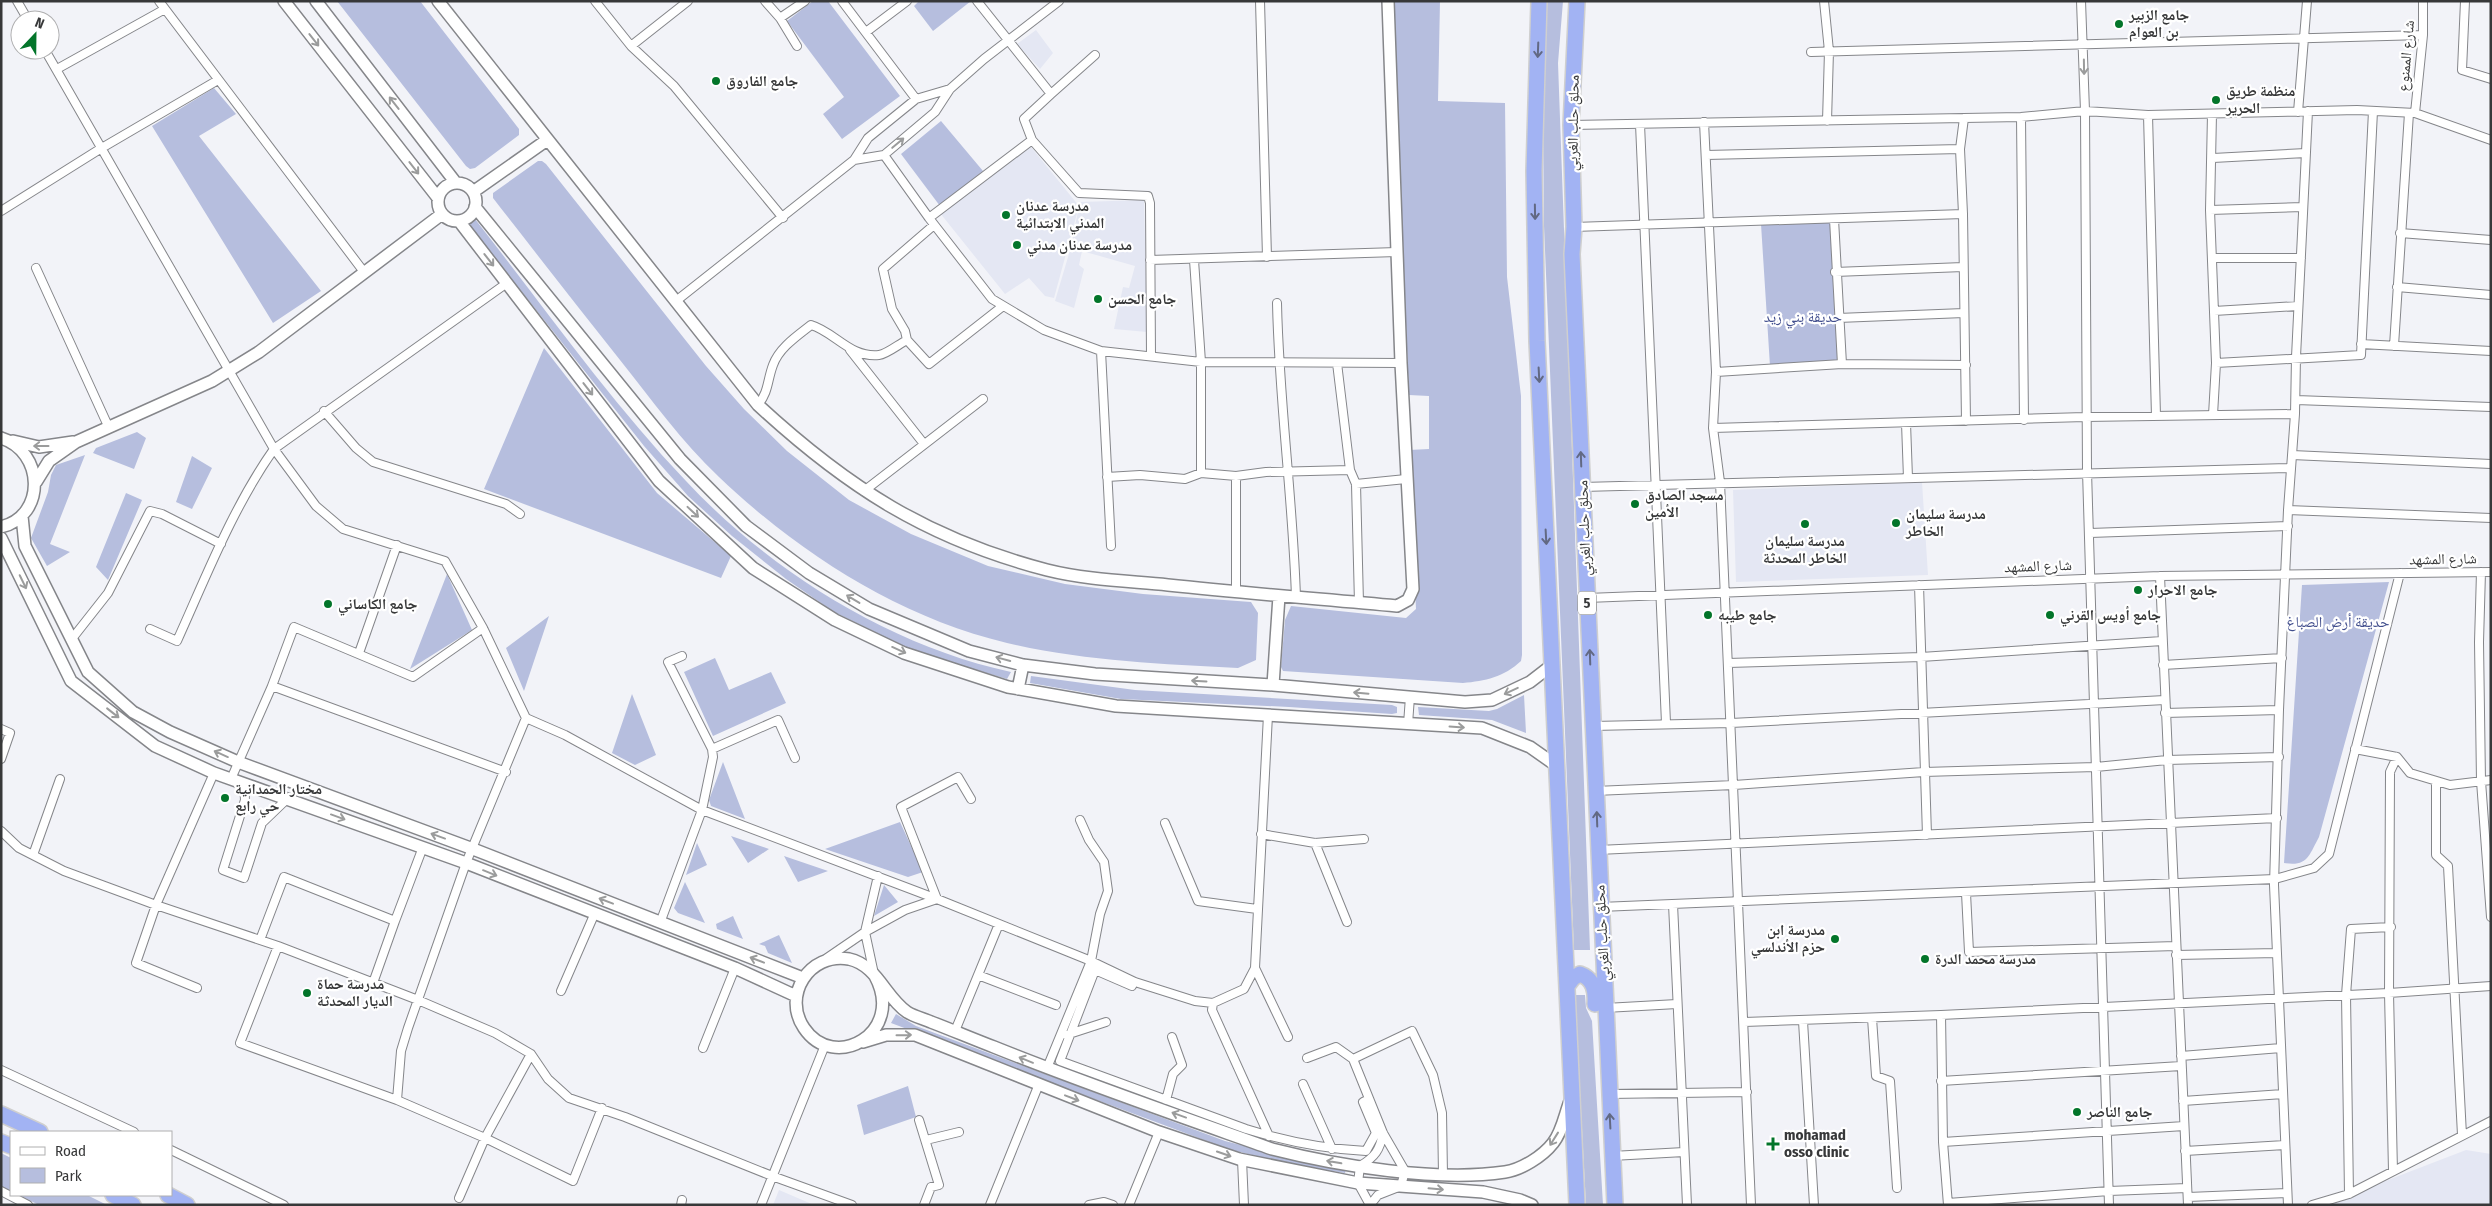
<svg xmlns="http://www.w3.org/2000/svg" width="2492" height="1206" font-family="'Fira Sans Condensed','Noto Naskh Arabic',sans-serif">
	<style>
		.built { fill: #e4e7f3 }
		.green { fill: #b6bede }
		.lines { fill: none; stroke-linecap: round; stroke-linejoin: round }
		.street-casing { stroke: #85868a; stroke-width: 10 }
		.secondary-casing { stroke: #85868a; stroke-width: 14 }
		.highway-casing { stroke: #cfcfcf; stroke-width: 18 }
		.street { stroke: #fff; stroke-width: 8 }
		.secondary { stroke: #fff; stroke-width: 11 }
		.highway { stroke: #a2b3f3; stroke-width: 15 }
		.oneway { stroke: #9b9c9c }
		.oneway2 { stroke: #626983 }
		.poi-dot { fill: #03752a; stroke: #fff; stroke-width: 2 }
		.labels { text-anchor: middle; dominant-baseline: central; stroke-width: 4.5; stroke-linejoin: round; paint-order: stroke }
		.shield { fill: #fff; stroke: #737474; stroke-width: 1 }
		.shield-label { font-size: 14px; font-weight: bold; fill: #373839 }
		.poi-label { font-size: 15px; font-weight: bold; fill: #373839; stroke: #fff; text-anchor: start }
		.street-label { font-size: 15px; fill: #373839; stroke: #fff }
		.park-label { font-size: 15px; fill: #414e8d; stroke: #fff }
	</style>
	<rect width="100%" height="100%" fill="#f2f3f8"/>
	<path class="built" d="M1036,30L1053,53L1040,69L1017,44Z
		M1031,147L1079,206L1080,202L1144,200L1147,332L1114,329L1123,287L1129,288L1135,266L1082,251L1079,265L1084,269L1074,308L1055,301L1071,247L1079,206L1054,298L1045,296L1029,278L1005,294L940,213Z
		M1922,482L1928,575L1736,582L1733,490Z
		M2466,1150L2491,1154V1205H2323Z
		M779,1190L814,1205H773Z"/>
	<path class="green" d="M337,1H420L519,129V135L475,168L470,169L466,166Z
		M813,1H828L900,96L842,139L823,114L844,97L787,21Z
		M919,1H971L933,31L914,6Z
		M1392,1H1440L1438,101L1505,103L1507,277L1521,396L1522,655L1521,661C1504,677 1485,681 1463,683L1283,671L1281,667L1285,620L1291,606L1406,618L1416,609L1409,450L1429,449V396L1409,395Z
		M1547,1H1563L1558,63L1590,950H1574L1544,226L1543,123Z
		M214,88L236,114L199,136L321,291L273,323L152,126Z
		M941,121L983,171L940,206L901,154Z
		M538,161H542L546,164L706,366L744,409L787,451L849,500L911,534L988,566L1065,584L1143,594L1251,602L1258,613L1256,660L1238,668C1160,664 1083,661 1007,643C898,617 799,553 719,477C682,442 651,399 620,360C577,306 535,252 493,198V193Z
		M475,219C544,307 609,400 686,481C770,571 890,646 1011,672L1007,679L916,652L834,612L786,579L732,536L688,496L644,446L468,224Z
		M1833,220L1841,363L1770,366L1761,224Z
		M544,348L657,493L731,556L721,578L484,489Z
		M137,432L146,438L134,469L93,453L96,448Z
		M85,455L50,544L70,552L47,566L31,538L48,492L51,475L56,465Z
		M192,456L212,468L192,509L176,502Z
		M126,493L142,500L108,580L96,567Z
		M447,574L472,630L410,669Z
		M2389,582L2319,837C2309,855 2308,867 2284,863L2302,585Z
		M549,616L524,691L506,648Z
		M715,658L729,690L771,672L786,703L713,736L684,672Z
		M1031,676L1135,690L1392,705L1397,707V713L1392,714L1289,707L1121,699L1030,683Z
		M632,694L656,755L635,765L612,753Z
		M1524,695L1526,733L1492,720L1419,715L1418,707L1489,711L1497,709Z
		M723,762L745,819L711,806L709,800Z
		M900,822L923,872L908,877L825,849Z
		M731,836L769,849L748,863Z
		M697,843L707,865L686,875Z
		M784,856L828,871L798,882Z
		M685,882L705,923L678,913L674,908Z
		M884,885L898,902L874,916Z
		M733,916L743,939L717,929L716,924Z
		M779,935L792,963L768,953L765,946L759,944Z
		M1575,995H1585L1586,1008L1592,1021L1603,1205H1586Z
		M896,1014L916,1026L1225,1141L1295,1159L1346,1168L1345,1173L1292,1165L1228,1149L891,1023Z
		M908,1086L916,1117L864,1135L857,1105Z
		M1,1153L11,1158V1191L1,1186Z
		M19,1195H87L107,1205H39Z"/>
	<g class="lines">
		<defs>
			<path id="street" d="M17,1L28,20
				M159,1L364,272
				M595,1L631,46L674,86L783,218
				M765,1L780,18L797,46
				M842,1L916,99
				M1260,1L1267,257
				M1824,1L1829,51L1827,121
				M2081,1L2085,111L2087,471L2109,1205
				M2465,1L2462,70L2491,79
				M780,18L805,1
				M866,32L907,1
				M631,46L688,1
				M45,50L274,449L316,506L343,529L445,561L483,628L526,718L565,735L702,810L937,899L901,807L958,777L971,799
				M1811,52L2423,35
				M57,69L165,9
				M1051,94L1095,55
				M2298,112L2307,1
				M2415,113L2423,35V1
				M2212,114L2210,210L2216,363L2213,415
				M2148,115L2156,416
				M2021,117L2024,420
				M1964,118L1960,149L1963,214L1966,421
				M1704,122L1716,372L1713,428L1720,482L1751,1205
				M1640,124L1666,723
				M1571,125L2021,117L2085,111L2148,115L2357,110L2415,113L2491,140
				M1032,140L1079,193L1148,196L1150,203L1151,355
				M884,155L929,218L992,299L1044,330L1101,351L1201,362L1401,363
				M1706,155L1960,149
				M2213,158L2306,153
				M854,160L884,155L935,112L950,89L984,59L1059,1
				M2210,210L2303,207
				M1,211L100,149L218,80
				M929,218L1032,140L1024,119L1051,94L977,1
				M1574,227L1963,214
				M2400,233L2491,240
				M2213,258H2301
				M1150,260L1397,252
				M1194,260L1201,362V473
				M36,268L109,428
				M1835,272L1963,267
				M2397,287L2491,295
				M676,301L854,160L868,138L916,99L950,89
				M1277,303C1279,402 1293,499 1296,598
				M2214,311L2298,306
				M1838,318L1964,313
				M907,340L905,331L892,309L883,269L934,225
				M2361,344L2491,351
				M2394,346L2409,113
				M850,350L924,444
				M1101,351L1111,546
				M1337,363L1350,470L1356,484L1359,603
				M2216,363L2361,355L2373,111
				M1842,364L1966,365
				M1716,372L1842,364L1834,219
				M2296,400L2491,407
				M758,405C769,391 767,381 773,365C779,348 797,336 811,325C835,332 850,358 879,355C887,354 899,344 907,340L929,364L1003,306
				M324,411L356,448L373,462L506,504L520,514
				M1906,423L1908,478
				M1713,428L2085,417L2295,414
				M2292,455L2491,464
				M1236,476V592
				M1107,477L1140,475L1185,479L1201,473L1236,476L1266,472L1350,470
				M1356,484L1406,479
				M1582,487L2290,468
				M864,491L983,399
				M2288,510L2491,518
				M2090,533L2288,526
				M2481,572L2479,642L2481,781L2491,917
				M2160,576L2188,1205
				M1919,585L1927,835
				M1587,598L2160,576L2491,572
				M150,629L177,641C206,577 233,507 274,449L507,283
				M71,640L108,593L150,511L162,514L221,544
				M359,653L397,545
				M1728,663L1921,657L2162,641
				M2163,665L2282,658
				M272,686L506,772
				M2165,713L2279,710
				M526,718L466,863L408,1028L401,1051L397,1100L485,1138L573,1181L602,1108
				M1408,724L1410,697
				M1593,726L1731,723L2165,700
				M1,729L10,733L1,759
				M712,749L778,720L795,758
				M2355,749L2397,757L2410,773L2450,785L2491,780
				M231,779L272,686L294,627L413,677L483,628
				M2436,781V855L2448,866L2462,1135
				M244,784L245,800L223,870L244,878L262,823L287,799
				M1595,791L1734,785L1924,772L2096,767L2167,760L2279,757
				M1165,823L1198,901L1257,909
				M1,831L19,848L64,871L156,905L278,946L418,1000L495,1033L531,1054L548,1079L569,1098L625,1117L772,1176L852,1205
				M1261,834L1315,843L1364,839
				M1315,843L1347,922
				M1598,850L2277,818
				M33,855L60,779
				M1966,893L1969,952L2176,946
				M1673,904L1687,1205
				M1600,907L2275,879L2314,868L2329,854L2400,573
				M395,921L423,847
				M660,923L702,810L713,757L712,749L668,662L682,656
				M260,940L284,877L395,921L373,983
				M278,946L240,1043L397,1100
				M2176,955L2277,953
				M827,958L865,932L878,876
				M1255,968L1288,1037
				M874,974L865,932L905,910L937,899L1091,961L1135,982L1195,1001L1213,1003L1244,989L1255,968L1268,715
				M978,975L1056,1005
				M1132,986L1095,970L1060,1061L1246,1129C1285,1141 1325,1149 1366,1151L1376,1133L1363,1102L1369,1099
				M197,988L136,963L156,905L214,773
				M561,991L594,915
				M1213,1003L1212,1010L1269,1136
				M1605,1008L1677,1004
				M1941,1015L1943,1142L1948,1205
				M1872,1018L1876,1076L1890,1081L1897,1188
				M1803,1021L1814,1205
				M1744,1022L1941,1015L2389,993L2491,986
				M955,1031L999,924
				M1066,1035L1106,1022
				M703,1048L735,968
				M2181,1056L2281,1048
				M1307,1058L1336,1047L1353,1059L1383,1133L1405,1171L1401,1186L1378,1195L1370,1205
				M1353,1059L1412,1031L1433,1075L1442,1113L1443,1175
				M1047,1068L1091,961L1100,914L1108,891L1104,862L1089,840L1080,820
				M1,1070L134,1132
				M1941,1081L2181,1066
				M1303,1084L1332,1149
				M1609,1094L1747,1092
				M1166,1100L1173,1074L1182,1065L1172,1037
				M2183,1101L2283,1094
				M919,1120L939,1185L931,1187L924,1205
				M926,1140L959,1132
				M1943,1142L2184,1126
				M171,1150L284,1205
				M2185,1151L2285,1145
				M1612,1156L1684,1152
				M1242,1160L1244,1205
				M2393,1171L2389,993L2390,772L2397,757
				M1,1191L28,1205
				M2349,1194L2346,995L2351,929L2391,927
				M2188,1197L2287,1193
				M459,1198L485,1138L531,1054
				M1948,1203L2109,1191L2187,1188
				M681,1205L682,1200
				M761,1205L825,1045
				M990,1205L1039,1084
				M1089,1205L1104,1202L1113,1205
				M1129,1205L1159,1132
				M1370,1205L1358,1183L1360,1166C1375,1157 1380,1150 1383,1133
				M2288,1205L2274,885L2279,710L2288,510L2295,414L2296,357L2308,111
				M2312,1205L2349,1194L2491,1121"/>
			<path id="secondary" d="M284,1L438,198
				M316,1L456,183
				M438,1L758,405C848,488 928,539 1047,570C1087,580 1128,581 1168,585C1244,593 1321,599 1397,606L1408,600L1413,589L1401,363L1388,1
				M438 202a19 19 0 1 1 38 0a19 19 0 1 1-38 0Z
				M473,192L547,140
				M475,207L680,459L746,526L809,573L869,609L969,651L1023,665L1095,674L1273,685L1465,702L1492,700L1530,682L1552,665
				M459,221L659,481L753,568L835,620L904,653L1008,687L1116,706L1482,728L1530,747L1557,766
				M1,438C44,451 47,516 1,527
				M13,441L39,447L73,442
				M36,482L49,461L76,442L212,381L259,352L442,214
				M22,516L25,546L88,672L133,712L170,732L238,762L473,849L803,978
				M1,538L71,681L155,746L214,773L466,863L735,968L796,996
				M1273,685L1279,596
				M1018,689L1023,665
				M875,976C906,1033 834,1073 804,1028C782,996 809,952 849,959C877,965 885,997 907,1012C913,1016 924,1019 931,1022C952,1030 973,1039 994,1047C1086,1084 1179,1116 1272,1149C1339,1166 1437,1182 1505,1172C1521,1170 1543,1156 1553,1143C1562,1132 1565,1114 1570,1101
				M863,1042L886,1035H915L1159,1132L1239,1159L1358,1183L1483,1192L1520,1200L1532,1205"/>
			<path id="highway" d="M1539,1L1534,171L1537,341L1577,1205
				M1577,1L1571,125L1574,227L1572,254L1615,1205
				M1567,986L1573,978L1580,974C1594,979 1596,991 1595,1004
				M1,1114L40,1132
				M1,1142L11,1146
				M113,1195L133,1205
				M168,1195L187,1205"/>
		</defs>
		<use href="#street" class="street-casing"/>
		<use href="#secondary" class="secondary-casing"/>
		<use href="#highway" class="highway-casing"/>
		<use href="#street" class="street"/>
		<use href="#secondary" class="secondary"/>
		<use href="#highway" class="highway"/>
	</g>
	<defs><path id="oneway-shaft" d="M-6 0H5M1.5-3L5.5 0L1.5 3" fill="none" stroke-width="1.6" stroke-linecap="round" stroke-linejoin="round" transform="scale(1.25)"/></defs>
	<g class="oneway">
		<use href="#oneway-shaft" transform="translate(314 40) rotate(52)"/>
		<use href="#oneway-shaft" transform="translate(2084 67) rotate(89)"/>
		<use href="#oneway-shaft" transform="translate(394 103) rotate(-128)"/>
		<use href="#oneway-shaft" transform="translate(898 143) rotate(-40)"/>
		<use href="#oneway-shaft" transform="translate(414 168) rotate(52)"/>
		<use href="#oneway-shaft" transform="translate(489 260) rotate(52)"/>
		<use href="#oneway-shaft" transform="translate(588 389) rotate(52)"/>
		<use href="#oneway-shaft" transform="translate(41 446) rotate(180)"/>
		<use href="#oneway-shaft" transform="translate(693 512) rotate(43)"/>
		<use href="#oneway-shaft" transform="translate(23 582) rotate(64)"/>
		<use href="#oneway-shaft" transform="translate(853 599) rotate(-149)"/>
		<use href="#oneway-shaft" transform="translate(899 650) rotate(24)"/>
		<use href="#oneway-shaft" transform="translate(1003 659) rotate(-165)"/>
		<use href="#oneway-shaft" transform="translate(1199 681) rotate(-177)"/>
		<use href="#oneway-shaft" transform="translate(1511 691) rotate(155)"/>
		<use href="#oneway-shaft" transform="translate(1361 693) rotate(-175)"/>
		<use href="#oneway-shaft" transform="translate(113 713) rotate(38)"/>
		<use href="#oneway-shaft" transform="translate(1457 727) rotate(4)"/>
		<use href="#oneway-shaft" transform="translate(221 754) rotate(-156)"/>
		<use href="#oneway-shaft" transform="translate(338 817) rotate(20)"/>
		<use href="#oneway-shaft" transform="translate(438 836) rotate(-160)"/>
		<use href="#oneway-shaft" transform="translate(490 873) rotate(22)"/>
		<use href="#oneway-shaft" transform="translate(606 901) rotate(-159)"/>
		<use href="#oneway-shaft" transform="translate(757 960) rotate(-159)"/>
		<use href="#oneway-shaft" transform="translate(904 1035) rotate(-1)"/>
		<use href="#oneway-shaft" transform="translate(1026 1060) rotate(-158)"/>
		<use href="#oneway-shaft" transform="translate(1072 1098) rotate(21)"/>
		<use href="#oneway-shaft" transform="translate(1179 1115) rotate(-160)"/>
		<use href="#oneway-shaft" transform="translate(1554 1139) rotate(122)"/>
		<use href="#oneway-shaft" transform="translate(1224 1154) rotate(19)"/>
		<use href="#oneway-shaft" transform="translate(1334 1162) rotate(-170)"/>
		<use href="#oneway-shaft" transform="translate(1436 1189) rotate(5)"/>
	</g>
	<g class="oneway2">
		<use href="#oneway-shaft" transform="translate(1538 50) rotate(92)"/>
		<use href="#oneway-shaft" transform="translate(1535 212) rotate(89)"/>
		<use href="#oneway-shaft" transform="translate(1539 375) rotate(87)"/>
		<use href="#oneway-shaft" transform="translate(1581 459) rotate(-92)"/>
		<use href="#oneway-shaft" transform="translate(1546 537) rotate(87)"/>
		<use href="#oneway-shaft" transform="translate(1590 657) rotate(-92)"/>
		<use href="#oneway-shaft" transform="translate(1597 819) rotate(-92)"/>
		<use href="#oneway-shaft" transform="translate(1610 1121) rotate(-93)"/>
	</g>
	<g class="poi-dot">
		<circle cx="2119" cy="24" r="5"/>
		<circle cx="716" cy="81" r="5"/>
		<circle cx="2216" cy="100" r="5"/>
		<circle cx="1006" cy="215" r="5"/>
		<circle cx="1017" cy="245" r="5"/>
		<circle cx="1098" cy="299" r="5"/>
		<circle cx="1635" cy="504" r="5"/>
		<circle cx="1896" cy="523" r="5"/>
		<circle cx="1805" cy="524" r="5"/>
		<circle cx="2138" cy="590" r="5"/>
		<circle cx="328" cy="604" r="5"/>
		<circle cx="1708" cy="615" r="5"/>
		<circle cx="2050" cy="615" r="5"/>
		<circle cx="225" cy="798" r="5"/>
		<circle cx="1835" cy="939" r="5"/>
		<circle cx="1925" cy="959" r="5"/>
		<circle cx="307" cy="993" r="5"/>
		<circle cx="2077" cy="1112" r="5"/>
		<path d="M1770.5 1136.5h5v5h5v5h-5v5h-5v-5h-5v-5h5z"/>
	</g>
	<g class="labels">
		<rect class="shield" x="1578" y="591.5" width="18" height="23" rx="4"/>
		<g class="shield-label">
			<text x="1587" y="603">5</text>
		</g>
		<g class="poi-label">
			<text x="2129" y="15">جامع الزبير<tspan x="2129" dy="17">بن العوام</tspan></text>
			<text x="726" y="81">جامع الفاروق</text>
			<text x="2226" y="91">منظمة طريق<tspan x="2226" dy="17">الحرير</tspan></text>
			<text x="1016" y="206">مدرسة عدنان<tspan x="1016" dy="17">المدني الابتدائية</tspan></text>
			<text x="1027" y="245">مدرسة عدنان مدني</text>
			<text x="1108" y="299">جامع الحسن</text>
			<text x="1645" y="495">مسجد الصادق<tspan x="1645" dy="17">الأمين</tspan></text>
			<text x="1906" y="514">مدرسة سليمان<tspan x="1906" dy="17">الخاطر</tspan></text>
			<text x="1805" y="541" text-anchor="middle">مدرسة سليمان<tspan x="1805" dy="17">الخاطر المحدثة</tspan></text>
			<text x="2148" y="590">جامع الاحرار</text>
			<text x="338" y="604">جامع الكاساني</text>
			<text x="1718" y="615">جامع طيبه</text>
			<text x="2060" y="615">جامع أويس القرني</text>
			<text x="235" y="789">مختار الحمدانية<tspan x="235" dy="17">حي رابع</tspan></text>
			<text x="1825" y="930" text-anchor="end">مدرسة ابن<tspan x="1825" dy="17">حزم الأندلسي</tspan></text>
			<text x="1935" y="959">مدرسة محمد الدرة</text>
			<text x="317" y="984">مدرسة حماة<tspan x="317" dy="17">الديار المحدثة</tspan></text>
			<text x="2087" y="1112">جامع الناصر</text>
			<text x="1784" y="1135">mohamad<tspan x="1784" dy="17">osso clinic</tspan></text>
		</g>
		<g class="street-label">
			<text transform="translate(2406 56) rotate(-85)">شارع الممنوع</text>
			<text transform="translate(1573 123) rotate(-89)">محلق حلب الغربي</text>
			<text transform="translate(1584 528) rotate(-92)">محلق حلب الغربي</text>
			<text transform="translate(2443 559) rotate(-1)">شارع المشهد</text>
			<text transform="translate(2038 566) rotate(-2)">شارع المشهد</text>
			<text transform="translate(1602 933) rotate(-93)">محلق حلب الغربي</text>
		</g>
		<g class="park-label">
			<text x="1803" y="317">حديقة بني زيد</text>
			<text x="2338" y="622">حديقة أرض الصباغ</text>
		</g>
	</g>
	<rect width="2492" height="1206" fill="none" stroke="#373839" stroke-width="5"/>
	<rect x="10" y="1131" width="162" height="65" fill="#ffffff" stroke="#afafb0"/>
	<rect x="20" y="1147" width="25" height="8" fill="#ffffff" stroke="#afafb0"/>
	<text x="55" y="1156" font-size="15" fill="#373839">Road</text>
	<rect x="20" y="1168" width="25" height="15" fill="#b6bede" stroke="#afafb0"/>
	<text x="55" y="1181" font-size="15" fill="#373839">Park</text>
	<g transform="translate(35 35) rotate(22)"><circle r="24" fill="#ffffff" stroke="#afafb0"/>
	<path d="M0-4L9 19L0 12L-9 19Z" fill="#03752a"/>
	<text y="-8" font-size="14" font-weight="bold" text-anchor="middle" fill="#373839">N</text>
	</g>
</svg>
